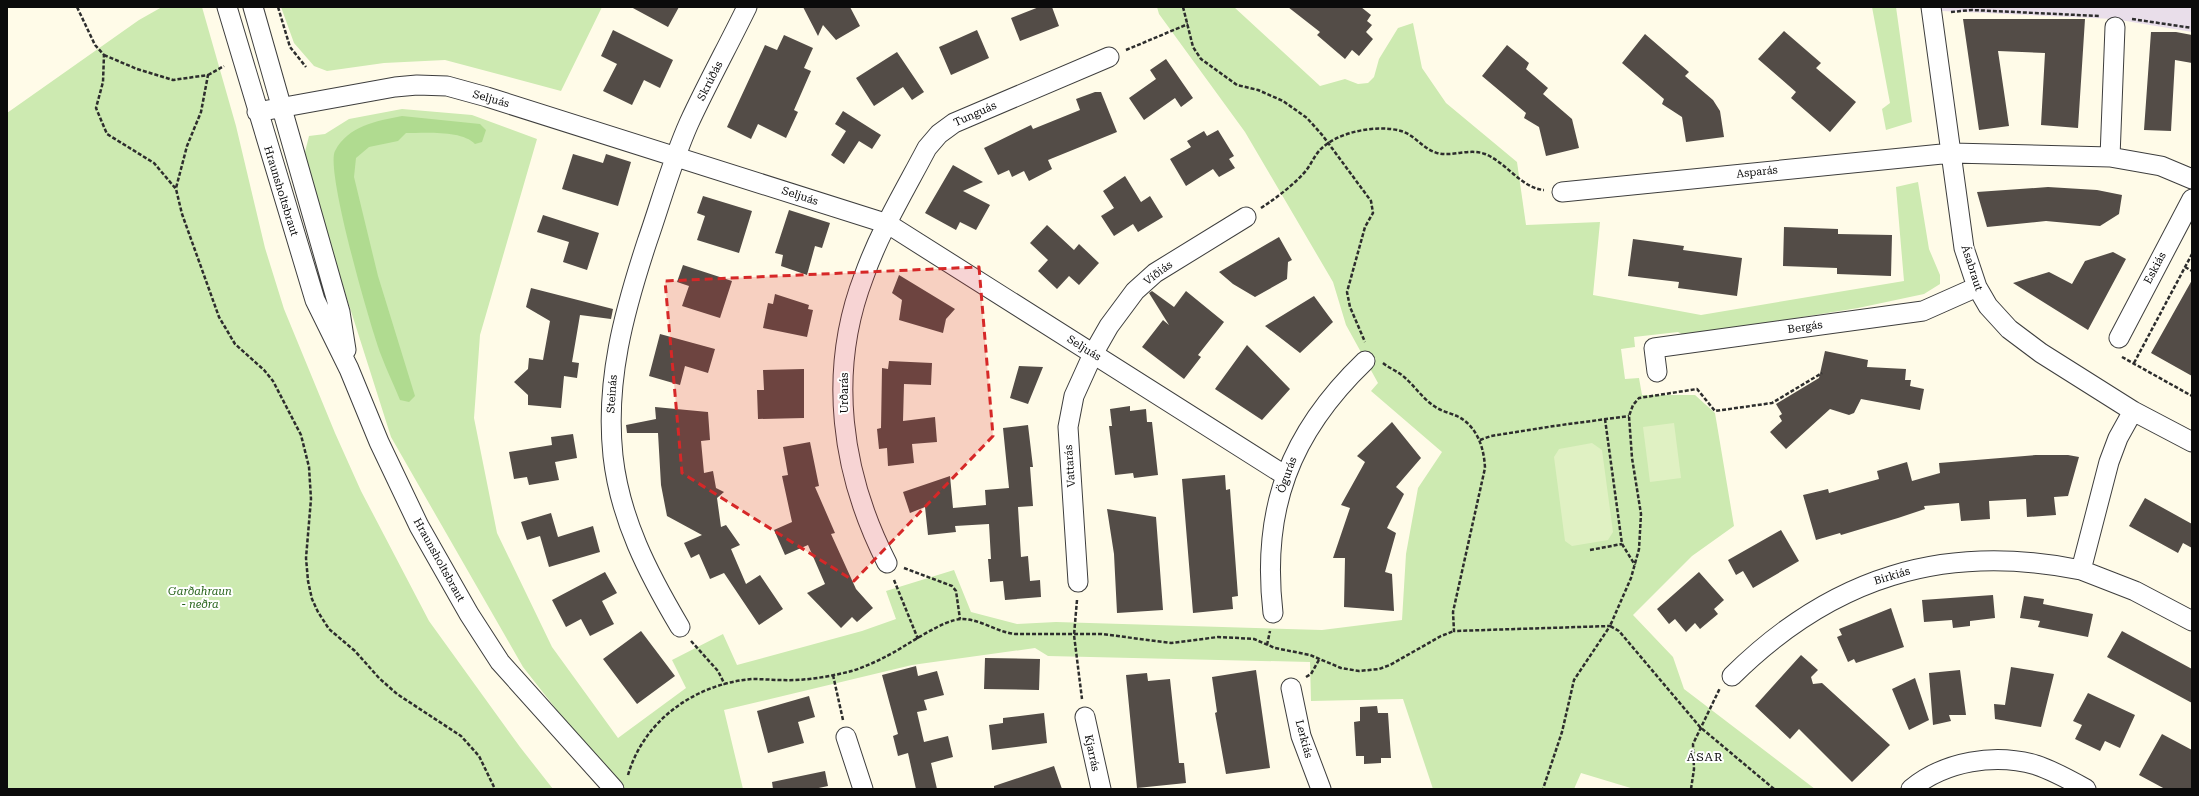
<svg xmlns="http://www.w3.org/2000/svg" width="2199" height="796" font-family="'Roboto Serif',serif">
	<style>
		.industrial { fill: #e9deea }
		.green { fill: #cdeab1 }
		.forest { fill: #b0db90 }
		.pitch { fill: #e0f1c3 }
		.building { fill: #534c47 }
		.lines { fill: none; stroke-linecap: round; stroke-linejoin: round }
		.minor-casing { stroke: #3e3e3e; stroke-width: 21 }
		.path { stroke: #2d2d2d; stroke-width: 2.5; stroke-dasharray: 4 2; stroke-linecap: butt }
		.minor { stroke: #fff; stroke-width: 19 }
		.marked { fill: #d62828; fill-opacity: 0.2; stroke: #d62828; stroke-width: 3; stroke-dasharray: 8 5; stroke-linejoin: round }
		.labels { text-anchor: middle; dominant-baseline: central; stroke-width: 4; stroke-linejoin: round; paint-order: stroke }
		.street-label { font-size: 11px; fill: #0b0b0b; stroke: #fff }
		.park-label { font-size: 11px; font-style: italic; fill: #27631a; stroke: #fff }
		.neighbourhood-label { font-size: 12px; letter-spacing: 1px; fill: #0b0b0b; stroke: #fff }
	</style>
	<rect width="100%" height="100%" fill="#fffbe8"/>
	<path class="industrial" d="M1935,7H2192V32L2114,19L1942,11Z"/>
	<path class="green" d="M162,7H202L236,126L265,248L284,309L335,433L361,491L429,621L520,747L553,789H7V113L139,20Z
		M281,7H602L561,91L445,60L384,63L327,71L314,66L294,43Z
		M1157,7H1234L1320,86L1345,79L1358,84L1368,83L1374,77L1379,59L1398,28L1413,23L1422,68L1446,103L1517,162L1526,225L1600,222L1593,295L1701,315L1904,281L1896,187L1918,182L1929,249L1940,275V284L1924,294L1858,308L1685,336L1678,332L1634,337L1635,347L1621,349L1625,379L1639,378L1642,395H1695L1715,413L1734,526L1692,556L1633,615L1673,657L1684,689L1815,789H1634L1581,773L1574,789H1433L1403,699L1311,701L1310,662L1048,656L1035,648L912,665L724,710L743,789H619L523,667L391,437L303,160L309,136L325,134L349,119L402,109L472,115L537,139L480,335L474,418L497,533L552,647L618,738L686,688L672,660L723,634L737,665L862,631L896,619L886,591L954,570L971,612L1017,624L1056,622L1322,630L1402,620L1406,554L1418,488L1442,452L1371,391L1378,383L1346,325L1333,282L1245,132L1159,14Z
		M1872,7H1896L1912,122L1886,130L1882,109L1890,103Z"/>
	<path class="forest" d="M402,116L480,124L486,130L482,142L475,144C462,130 425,133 406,133L398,141L369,147L356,158L354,177L378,276L415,396L409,402L400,400C394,385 387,371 381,355C371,329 325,170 335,151C348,126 376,121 402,116Z"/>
	<path class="pitch" d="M1674,423L1681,478L1650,482L1643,427Z
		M1592,443L1602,450L1613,532L1608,540L1572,546L1565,541L1554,457L1559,449Z"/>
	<path class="building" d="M631,7H679L668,27Z
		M803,7H850L860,26L836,40L823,25L818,36Z
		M1039,7H1052L1059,26L1020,41L1011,18Z
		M1288,7H1361L1371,15L1367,21L1372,25L1366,32L1373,39L1359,56L1352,50L1345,59L1317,35L1320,32Z
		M1963,19H2085L2078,128L2041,125L2045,53L1998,51L2009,126L1979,130Z
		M613,30L673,60L660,88L644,80L632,105L603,91L617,64L601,56Z
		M977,30L989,58L951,75L939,47Z
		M1784,31L1821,63L1816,68L1856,102L1830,132L1791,98L1796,92L1758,59Z
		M2151,32H2176L2192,35V63L2175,60L2171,131L2144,130Z
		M1645,34L1689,72L1685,76L1713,100L1720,111L1724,137L1686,142L1682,117L1662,104L1664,99L1622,63Z
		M784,35L813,48L804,68L811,71L794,110L798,112L786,138L758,124L751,139L727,127L765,45L777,50Z
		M1507,45L1529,63L1526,69L1548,88L1543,94L1572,119L1579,148L1546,156L1539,127L1524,118L1526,113L1482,76Z
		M897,52L924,92L912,100L903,87L874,106L856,78Z
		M1166,59L1193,98L1181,107L1175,98L1144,120L1129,98L1156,79L1150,70Z
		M1095,92H1101L1117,132L1048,160L1052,169L1029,181L1024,171L1012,177L1009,170L998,175L984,148L1031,125L1033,129L1080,110L1076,99Z
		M843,111L881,135L872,149L859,141L844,164L831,155L846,131L835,124Z
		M1218,130L1234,156L1229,159L1235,168L1219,177L1213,169L1186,186L1170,159L1191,147L1187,141L1204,131L1207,136Z
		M573,154L603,163L606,154L631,162L618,206L562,189Z
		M953,165L983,182L963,191L990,205L976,230L960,222L956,230L925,213Z
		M1125,176L1141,202L1150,196L1163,217L1138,232L1133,224L1114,236L1101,216L1114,208L1103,191Z
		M2048,187L2097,190L2122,195L2119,214L2100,226L2046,221L1987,227L1977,192Z
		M703,196L752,211L739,253L697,240L705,216L697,213Z
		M789,210L830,223L822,248L815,246L807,275L781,266L783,255L775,253Z
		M543,215L599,233L587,270L563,262L569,242L537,232Z
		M1047,225L1074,250L1079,244L1099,263L1079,285L1069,276L1057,289L1038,271L1048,260L1030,243Z
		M1784,227L1838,229V234L1892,235L1891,276L1837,274V268L1783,266Z
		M1279,237L1292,260L1288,262L1287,279L1255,297L1233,284L1219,272Z
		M1633,239L1684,246L1683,250L1742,258L1737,296L1678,288L1679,282L1628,276Z
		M2113,252L2126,259L2088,330L2013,283L2049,272L2072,284L2085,261Z
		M683,265L732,281L720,318L682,306L689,286L677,282Z
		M899,275L955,309L946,319L943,333L899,320L902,300L892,293Z
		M2192,280V376L2151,353Z
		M531,288L613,309L611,319L580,315L572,362L579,363L577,378L564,376L561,408L528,405V395L514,382L528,369L529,358L543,360L550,321L526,307Z
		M1152,291L1174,307L1186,291L1224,322L1198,355L1201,357L1184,379L1142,347L1163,320L1169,325L1149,293Z
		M775,294L809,305L808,309L813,310L807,337L763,328L768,303L773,304Z
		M1314,296L1333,322L1300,353L1265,326Z
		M660,334L715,349L708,373L685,366L680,385L649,376Z
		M1247,345L1290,389L1262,420L1215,389Z
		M1825,351L1868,360L1867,367L1906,369L1905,380H1911L1910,386L1924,389L1920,410L1861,399L1854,413L1849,415L1830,409L1786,449L1770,432L1782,421L1779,416L1782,414L1776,404L1819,378Z
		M889,361L932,363L931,385L904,384L903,421L935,417L937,442L912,444L914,463L888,466L887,448L879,449L877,429L881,428L882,368L888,369Z
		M1019,366L1043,367L1028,404L1010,398Z
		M804,369V418L758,419L757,390H764L763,370Z
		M1130,406V411L1146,409L1147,422H1152L1158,475L1134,478L1133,473L1115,475L1109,426H1112L1110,409Z
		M655,407L708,412L710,440L701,441L704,473L713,471L716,488L724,492L717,498L721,527L726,525L740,545L731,549L746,584L760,575L783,609L759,625L724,573L710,579L699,554L691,558L684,543L702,535L667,516L661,485L658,433H627L626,425L656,419Z
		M1392,422L1421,458L1396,487L1404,494L1387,528L1396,533L1385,572L1392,574L1394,611L1344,607L1345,558H1333L1350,508L1341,505L1365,462L1357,456Z
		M1028,425L1033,467H1030L1033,506L1018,507L1021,557L1028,556L1030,581L1040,580L1041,597L1005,600L1003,581L990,582L988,559H991L989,524L955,526L956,532L928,535L925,507L910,513L903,492L950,476L953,508L986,505L985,490L1009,488L1003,428Z
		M573,434L577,458L555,462L559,480L529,485L527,477L514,479L509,452L552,445L551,437Z
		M810,442L819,486L815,487L835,533L831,534L856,589L873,608L857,622L852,617L841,628L807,593L825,584L808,545L785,555L774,530L792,522L782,476L788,475L783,447Z
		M2036,455H2068L2079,457L2068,496L2054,497L2056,515L2027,517L2026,499L1989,501L1990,519L1961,521L1959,503L1924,506L1925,509L1898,518L1841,535L1840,533L1816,540L1803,495L1828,489L1829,493L1879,479L1877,471L1907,462L1912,481L1940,473L1939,463Z
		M1225,475L1226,490L1230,489L1238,596L1232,597L1233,609L1193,613L1182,479Z
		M2145,498L2192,524V548L2183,543L2178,553L2129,526Z
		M1107,509L1156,517L1163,610L1117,613L1114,554Z
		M551,513L558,537L593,526L600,552L549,567L540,536L527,540L521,522Z
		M1781,530L1799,561L1753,588L1743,571L1736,575L1728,560Z
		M605,572L617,593L602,601L614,624L590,636L581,619L566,627L552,600Z
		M1699,572L1724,600L1714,609L1718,614L1700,629L1695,623L1686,632L1675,619L1669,624L1657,609Z
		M1993,595L1995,618L1970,621V626L1953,628L1952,620L1924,622L1922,600Z
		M2024,596L2044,599L2043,604L2093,614L2088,637L2038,627L2040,621L2020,618Z
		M1891,608L1904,647L1856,663L1854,659L1848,662L1837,637L1842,635L1839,629Z
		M641,631L675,676L637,704L603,659Z
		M2122,631L2192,669V703L2107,657Z
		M1801,655L1818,670L1811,677L1813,684L1822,683L1890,745L1852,782L1799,729L1790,739L1755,706Z
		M985,658L1040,659L1039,690L984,689Z
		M916,666L918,676L937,671L944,695L924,700L927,710L917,712L924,742L948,736L953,757L931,763L937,789H916L908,753L898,756L893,736L898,734L882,675Z
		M2011,667L2054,674L2041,727L1995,719L1994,704L2005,705Z
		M1256,670L1270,768L1226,774L1215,713L1217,712L1212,677Z
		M1960,670L1966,715H1949L1951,721L1933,725L1929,673Z
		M1147,673L1148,681L1170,679L1179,763H1184L1186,783L1137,788L1126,675Z
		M1915,678L1929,720L1909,730L1892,689Z
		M2088,693L2135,715L2120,748L2105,741L2100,751L2075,739L2082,725L2073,721Z
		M809,696L815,717L798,722L804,743L768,753L757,711Z
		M1377,706L1378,713H1388L1391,758H1381V763L1364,764V756H1356L1354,722L1360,721V707Z
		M1044,713L1047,743L992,750L989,725L1003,723V718Z
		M2162,734L2192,750V789H2165L2139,775Z
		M1054,766L1062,789H994V786Z
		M825,771L828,786L814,789H773L772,782Z"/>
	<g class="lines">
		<defs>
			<path id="minor" d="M227,7L315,300L349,369L379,442L419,526L469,614L500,662L614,789
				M253,7L340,312L346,350
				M1931,7L1964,248L1977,287L1988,306L2009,329L2041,353L2133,411L2192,442
				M257,112L395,87L417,85L447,86L487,97L888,224L1286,476
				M2110,157L2115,27
				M1562,192L1952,153L2110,157L2161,166L2192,179
				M2119,338L2192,199
				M1657,372L1654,348L1923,311L1977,287
				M887,563C841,473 827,372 864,276C880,231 905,190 927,148L939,134L954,123L1109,57
				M2081,570L2135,591L2192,621
				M1078,582L1068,427L1074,396L1093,354L1109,326L1135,291L1155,273L1246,217
				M1273,613C1261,509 1290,433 1365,361
				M680,627C648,573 620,519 613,456C605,381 624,312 647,242C661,202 672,161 689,123C707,84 728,46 747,7
				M1732,676C1831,578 1943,542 2081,570L2109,462L2118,438L2133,411
				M1291,688L1301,736L1321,789
				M1085,717L1101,789
				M846,737L863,789
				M1911,789C1945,761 1995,753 2036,765C2054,771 2070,780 2086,789"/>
		</defs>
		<use href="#minor" class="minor-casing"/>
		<path class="path" d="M77,7L95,45L104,55L103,82L96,108L107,134L154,163L176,189L182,214L219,317L235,344L264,370L273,381L301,435L309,467L311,499L306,558L308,581L312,599L318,612L329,629L355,651L379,678L397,694L461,736L479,756L495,789
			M278,7L290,47L306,67
			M1183,7L1193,47L1201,59L1237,85L1258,90L1283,101L1307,118L1323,136L1371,201L1373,213L1365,227L1347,292L1350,307L1365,342
			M1951,12L1972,10L2099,16
			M2132,19L2192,28
			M1126,50L1188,24
			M104,55L137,69L173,80L208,75L201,112L187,146L176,188
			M208,75L224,66
			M1261,208C1276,198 1291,187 1303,174C1310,167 1313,158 1319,151C1336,132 1376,124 1401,131C1415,135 1423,149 1437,153C1453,157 1469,148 1485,154C1506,162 1521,188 1544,190
			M2185,267L2192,271
			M2122,357L2192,396
			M1383,363C1389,368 1397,371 1403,376C1414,385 1422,398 1434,406C1441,411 1450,413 1457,416C1477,426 1484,447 1485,468L1453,612L1454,631L1610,626L1574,680L1562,732L1543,789
			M2134,363L2192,254
			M1605,419L1622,544L1635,565
			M1480,440L1491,436L1554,426L1629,416
			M1590,550L1622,544
			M904,568L952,586L956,591L960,619
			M894,580L918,639
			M1077,600L1074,635L1082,699
			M691,641L718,671L725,685
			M1267,645L1270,631
			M833,675L843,720
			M1306,677L1311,674L1320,658
			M628,775C644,720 695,684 752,679C762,679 772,680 782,680C803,681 827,677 848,672C860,669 873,663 885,657C904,648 944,618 963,619C982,620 997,632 1015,634H1102L1171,643L1218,637L1239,638L1254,639L1275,648L1310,655L1341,668L1359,671L1379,669L1390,665L1441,636L1454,631
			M1691,789L1694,769L1693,744L1720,688
			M1774,789L1700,727L1619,631L1610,626L1631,578L1639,549L1641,514L1632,458L1629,416L1633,405L1639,398L1697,389L1715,411L1772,403L1822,373"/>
		<use href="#minor" class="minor"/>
	</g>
	<path class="marked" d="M979,267L993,436L854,581L682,473L665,281Z"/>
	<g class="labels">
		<g class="street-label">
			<text transform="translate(710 81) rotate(-63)">Skrúðás</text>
			<text transform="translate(491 99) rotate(16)">Seljuás</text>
			<text transform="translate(975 114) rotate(-24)">Tunguás</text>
			<text transform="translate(1757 172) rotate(-6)">Asparás</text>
			<text transform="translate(281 191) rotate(73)">Hraunsholtsbraut</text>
			<text transform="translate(800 196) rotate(18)">Seljuás</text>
			<text transform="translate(1972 268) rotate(72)">Ásabraut</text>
			<text transform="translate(2155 268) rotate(-62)">Eskiás</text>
			<text transform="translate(1158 273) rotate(-37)">Víðiás</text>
			<text transform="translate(1805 327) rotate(-8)">Bergás</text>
			<text transform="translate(1084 348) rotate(32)">Seljuás</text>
			<text transform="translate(844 393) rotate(-90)">Urðarás</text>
			<text transform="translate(612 394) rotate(-86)">Steinás</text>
			<text transform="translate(1070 466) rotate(-94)">Vattarás</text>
			<text transform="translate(1287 475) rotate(-70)">Ögurás</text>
			<text transform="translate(439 560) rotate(61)">Hraunsholtsbraut</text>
			<text transform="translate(1892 576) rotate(-17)">Birkiás</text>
			<text transform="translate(1304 739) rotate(75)">Lerkiás</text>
			<text transform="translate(1092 753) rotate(78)">Kjarrás</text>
		</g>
		<g class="park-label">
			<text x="200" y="591">Garðahraun<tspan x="200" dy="13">- neðra</tspan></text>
		</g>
		<g class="neighbourhood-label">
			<text x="1705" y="757">ÁSAR</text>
		</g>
	</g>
	<rect width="2199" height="796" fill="none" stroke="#0b0b0b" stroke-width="16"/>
</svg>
